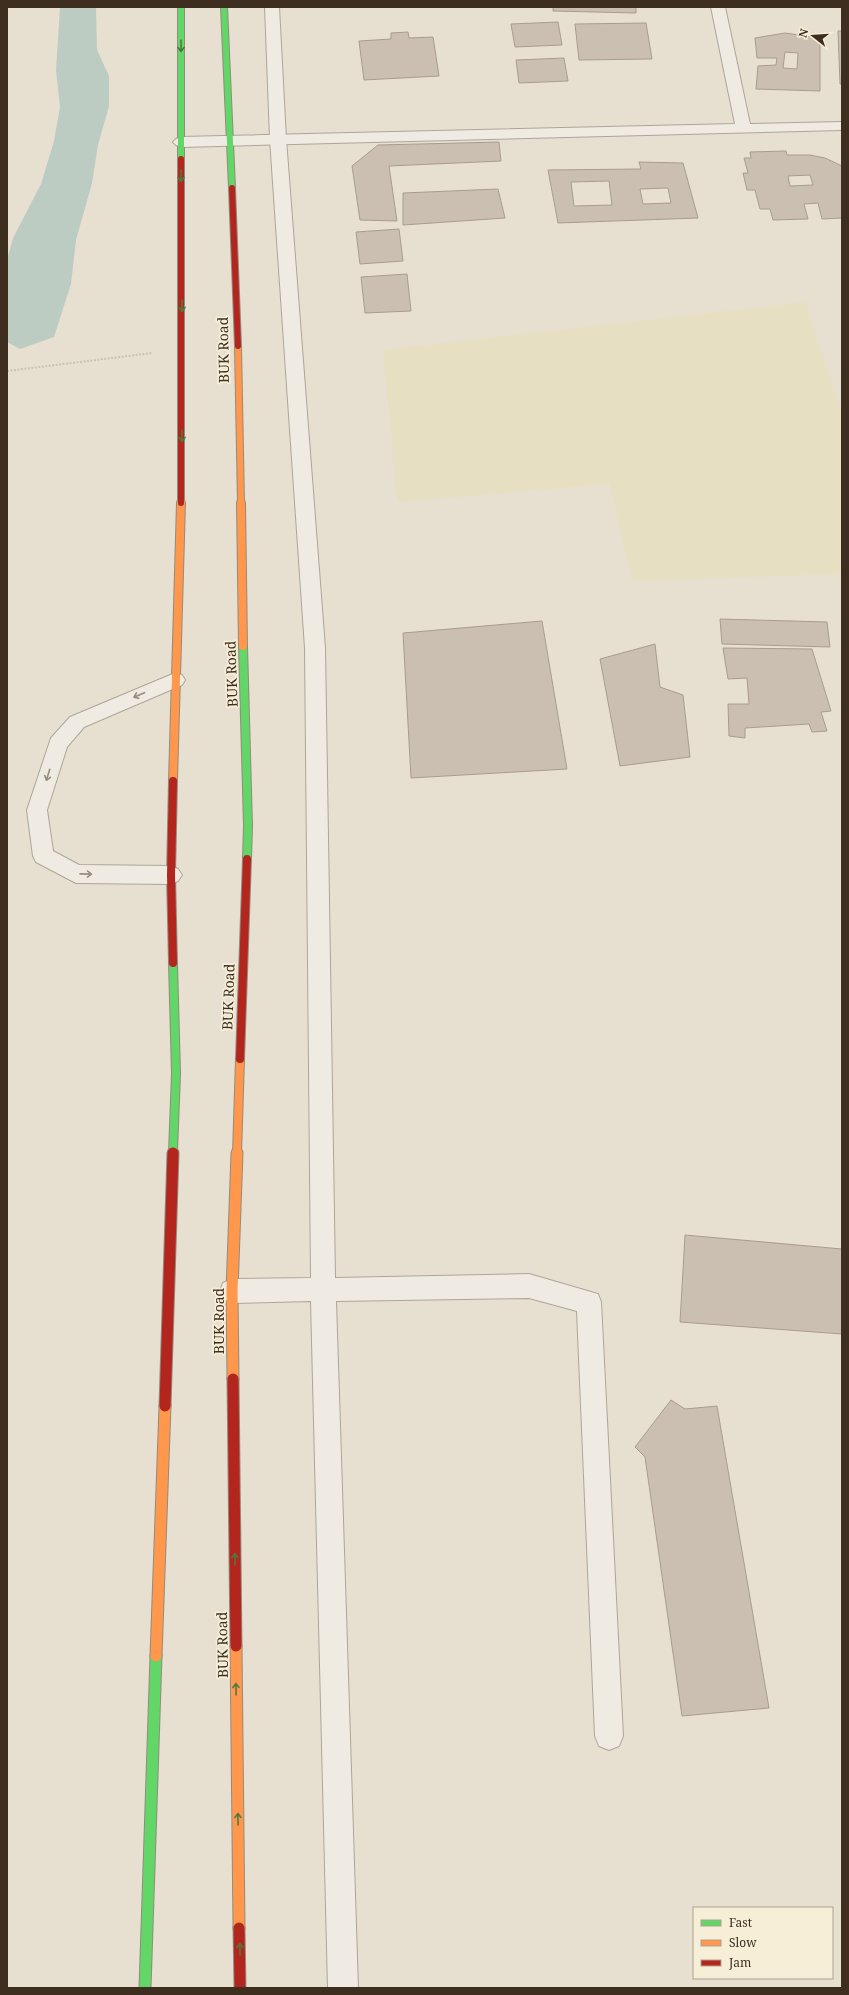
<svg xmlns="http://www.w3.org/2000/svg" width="849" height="1995" font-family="'Noto Serif',serif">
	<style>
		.farmland { fill: #e6dfc2 }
		.water { fill: #bcccc2 }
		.building { fill: #cbbfb2; stroke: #a89c90; fill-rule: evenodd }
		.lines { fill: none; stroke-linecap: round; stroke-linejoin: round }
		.lane-casing { stroke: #ada599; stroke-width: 2 }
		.street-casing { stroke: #ada599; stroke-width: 2 }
		.fast-far2-casing { stroke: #928b80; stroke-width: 8 }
		.fast-far1-casing { stroke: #928b80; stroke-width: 10 }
		.fast-casing { stroke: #928b80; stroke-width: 13 }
		.slow-far2-casing { stroke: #928b80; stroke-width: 8 }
		.slow-far1-casing { stroke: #928b80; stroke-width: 10 }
		.slow-casing { stroke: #928b80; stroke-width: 13 }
		.jam-far2-casing { stroke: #928b80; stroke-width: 8 }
		.jam-far1-casing { stroke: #928b80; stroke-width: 10 }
		.jam-casing { stroke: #928b80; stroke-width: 13 }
		.path { stroke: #c8c2b9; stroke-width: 2; stroke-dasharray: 2 1.5; stroke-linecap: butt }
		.lane { fill: #efebe3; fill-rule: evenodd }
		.street { fill: #efebe3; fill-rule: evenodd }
		.fast-far2 { stroke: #63d668; stroke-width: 6 }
		.fast-far1 { stroke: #63d668; stroke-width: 8 }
		.fast { stroke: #63d668; stroke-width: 11 }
		.slow-far2 { stroke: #ff974d; stroke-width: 6 }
		.slow-far1 { stroke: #ff974d; stroke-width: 8 }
		.slow { stroke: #ff974d; stroke-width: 11 }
		.jam-far2 { stroke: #b3261e; stroke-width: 6 }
		.jam-far1 { stroke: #b3261e; stroke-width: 8 }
		.jam { stroke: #b3261e; stroke-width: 11 }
		.oneway { stroke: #4e7a40 }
		.oneway2 { stroke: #968c82 }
		.labels { text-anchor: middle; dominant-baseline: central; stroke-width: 3.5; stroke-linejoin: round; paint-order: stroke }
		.street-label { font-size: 14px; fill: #3d2e20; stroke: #f7eed8 }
	</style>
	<rect width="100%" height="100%" fill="#e7e0d1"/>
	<path class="farmland" d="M805,302L842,413V574L632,581L609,484L397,502L383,350Z"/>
	<path class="water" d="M60,7H96L97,50L109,76V106L98,145L92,183L76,240L71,284L54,337L20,349L7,342V260L13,238L41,184L54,141L60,107L56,70Z"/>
	<path class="building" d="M553,7H636V13L553,11Z
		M558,22L562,45L515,47L511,24Z
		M646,23L652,59L579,60L575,24Z
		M838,31H842V84H840Z
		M408,32L409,38L433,37L439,76L364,80L359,41L391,39V33Z
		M785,33L820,38V91L756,89L758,66L776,65L777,58H757L755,38ZM785,52L798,53L797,69L783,68Z
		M564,58L568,81L519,83L516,60Z
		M499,142L501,161L389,166L397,221L360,220L352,166L378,145Z
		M786,151L787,155H810L825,158L842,166V218L822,219L818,203L804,204L808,219L773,220L770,209H760L755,190H747L743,173H748L744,158H751L750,152ZM810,175L813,185L790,186L788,176Z
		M639,162L683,163L698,218L558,223L548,170L641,169ZM609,181L612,205L574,206L571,182ZM668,188L671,203L643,204L640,189Z
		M498,189L505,218L403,225V193Z
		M399,229L403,261L360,264L356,232Z
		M407,274L411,311L365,313L361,277Z
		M720,619L827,622L830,647L722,644Z
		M542,621L567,769L411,778L403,633Z
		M655,644L660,687L683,695L690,757L620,766L600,659Z
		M723,648L812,649L831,711L821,712L827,731L812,732L809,724L745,728V738L729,736L728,704H749L747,678L728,679Z
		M685,1235L842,1249V1334L680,1322Z
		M671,1400L685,1409L717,1406L769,1708L682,1716L645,1457L635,1447Z"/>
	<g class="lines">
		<defs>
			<path id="lane" d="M265,7H279L286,139L325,648L335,1278L529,1274L598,1294L601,1302L623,1736L619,1746L609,1750L599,1746L595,1736L577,1311L529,1298L336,1301L358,1988H328L311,1301L232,1303L223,1299L220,1291L223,1283L232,1279L311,1278L305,648L270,139Z
				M175,673L182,675L185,680L182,685L84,727L67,747L47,810L53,851L79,865L171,866L178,869L182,875L178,881L171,884L76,883L36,862L33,856L27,810L51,738L70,717Z"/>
			<path id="street" d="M711,7H725L750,124L842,122V130L181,147L176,145L173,142L176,139L181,137L735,124Z"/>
			<path id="fast-far2" d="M181,7V159
				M224,7L232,188"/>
			<path id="fast-far1" d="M243,646L248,826L247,859
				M173,963L176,1074L173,1152"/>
			<path id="fast" d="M145,1988L156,1656"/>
			<path id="slow-far2" d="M238,346L241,504"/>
			<path id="slow-far1" d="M241,503L243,646
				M173,781L181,503
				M237,1154L240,1059"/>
			<path id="slow" d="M233,1379L232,1291L237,1153
				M236,1646L239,1928
				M156,1656L165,1406"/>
			<path id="jam-far2" d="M181,159V503
				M232,188L238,346"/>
			<path id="jam-far1" d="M173,781L171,875L173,963
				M240,1059L247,859
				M173,1154V1152"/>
			<path id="jam" d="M233,1379L236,1646
				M165,1406L173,1153
				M239,1928L240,1988"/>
		</defs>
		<use href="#lane" class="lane-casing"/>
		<use href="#street" class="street-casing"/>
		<use href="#fast-far2" class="fast-far2-casing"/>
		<use href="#fast-far1" class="fast-far1-casing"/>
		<use href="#fast" class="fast-casing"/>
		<use href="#slow-far2" class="slow-far2-casing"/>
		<use href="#slow-far1" class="slow-far1-casing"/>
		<use href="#slow" class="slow-casing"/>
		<use href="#jam-far2" class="jam-far2-casing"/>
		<use href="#jam-far1" class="jam-far1-casing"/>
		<use href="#jam" class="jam-casing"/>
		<path class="path" d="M7,371L152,353"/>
		<use href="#lane" class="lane"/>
		<use href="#street" class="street"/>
		<use href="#fast-far2" class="fast-far2"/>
		<use href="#fast-far1" class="fast-far1"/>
		<use href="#fast" class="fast"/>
		<use href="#slow-far2" class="slow-far2"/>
		<use href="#slow-far1" class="slow-far1"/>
		<use href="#slow" class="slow"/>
		<use href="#jam-far2" class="jam-far2"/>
		<use href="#jam-far1" class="jam-far1"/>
		<use href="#jam" class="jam"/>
	</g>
	<defs><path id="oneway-shaft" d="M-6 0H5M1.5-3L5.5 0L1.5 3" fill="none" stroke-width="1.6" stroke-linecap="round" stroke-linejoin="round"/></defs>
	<g class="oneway">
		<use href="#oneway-shaft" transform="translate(181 46) rotate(90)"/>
		<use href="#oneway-shaft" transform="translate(181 176) rotate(90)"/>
		<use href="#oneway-shaft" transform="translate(182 306) rotate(90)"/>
		<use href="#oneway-shaft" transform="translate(182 436) rotate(90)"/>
		<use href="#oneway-shaft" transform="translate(235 1559) rotate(-91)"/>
		<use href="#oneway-shaft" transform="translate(236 1689) rotate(-91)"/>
		<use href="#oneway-shaft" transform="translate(238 1819) rotate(-91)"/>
		<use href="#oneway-shaft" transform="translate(240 1949) rotate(-91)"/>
	</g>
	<g class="oneway2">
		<use href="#oneway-shaft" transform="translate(139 695) rotate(157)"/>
		<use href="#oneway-shaft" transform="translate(48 775) rotate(107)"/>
		<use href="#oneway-shaft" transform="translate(86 874) rotate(1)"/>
	</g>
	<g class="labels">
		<g class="street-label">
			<text transform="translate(223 350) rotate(-91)">BUK Road</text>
			<text transform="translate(231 674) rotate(-92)">BUK Road</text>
			<text transform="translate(228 997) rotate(-88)">BUK Road</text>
			<text transform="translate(218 1321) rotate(-90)">BUK Road</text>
			<text transform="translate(222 1645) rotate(-91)">BUK Road</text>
		</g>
	</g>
	<rect width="849" height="1995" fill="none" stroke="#3d2e20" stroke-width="16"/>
	<rect x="693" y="1907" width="140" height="72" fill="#f7eed8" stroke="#ada18e"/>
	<rect x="701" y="1920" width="20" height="6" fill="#63d668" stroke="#ada18e"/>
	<text x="729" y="1927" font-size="12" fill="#3d2e20">Fast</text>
	<rect x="701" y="1940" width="20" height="6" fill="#ff974d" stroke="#ada18e"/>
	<text x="729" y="1947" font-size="12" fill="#3d2e20">Slow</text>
	<rect x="701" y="1960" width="20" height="6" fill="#b3261e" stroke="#ada18e"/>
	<text x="729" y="1967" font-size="12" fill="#3d2e20">Jam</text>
	<g transform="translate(813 36) rotate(287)" stroke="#f7eed8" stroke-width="3" paint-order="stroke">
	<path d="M0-3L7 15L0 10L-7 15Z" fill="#3d2e20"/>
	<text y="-6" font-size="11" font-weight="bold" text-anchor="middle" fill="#3d2e20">N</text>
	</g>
</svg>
